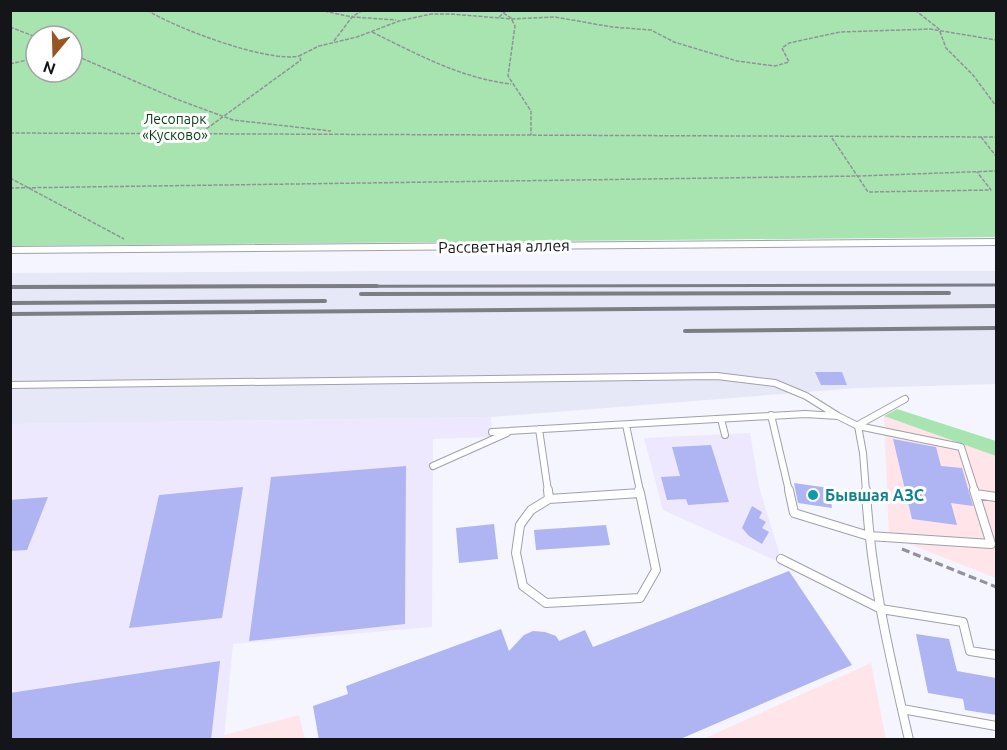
<svg xmlns="http://www.w3.org/2000/svg" width="1007" height="750" font-family="Ubuntu,sans-serif">
	<style>
		.commercial { fill: #ffe4e9 }
		.industrial { fill: #ede8fe }
		.built { fill: #e6e8f7 }
		.green { fill: #a8e4af; fill-rule: evenodd }
		.building { fill: #afb4f2 }
		.lines { fill: none; stroke-linecap: round; stroke-linejoin: round }
		.service-far1-casing { stroke: #9fa0ab; stroke-width: 8 }
		.service-casing { stroke: #9fa0ab; stroke-width: 10 }
		.minor-casing { stroke: #9fa0ab; stroke-width: 2 }
		.path-far1 { stroke: #919299; stroke-width: 1.5; stroke-dasharray: 4 1.5; stroke-linecap: butt }
		.path { stroke: #919299; stroke-width: 3; stroke-dasharray: 8 4; stroke-linecap: butt }
		.service-far1 { stroke: #fff; stroke-width: 6 }
		.service { stroke: #fff; stroke-width: 8 }
		.minor { fill: #fff; fill-rule: evenodd }
		.rail-far1 { stroke: #7d7e85; stroke-width: 3 }
		.rail { stroke: #7d7e85; stroke-width: 4 }
		.culture-dot { fill: #0f9aa8; stroke: #fff; stroke-width: 2 }
		.labels { text-anchor: middle; dominant-baseline: central; stroke-width: 6; stroke-linejoin: round; paint-order: stroke }
		.far-park-label { font-size: 14px; fill: #083d16; stroke: #fff }
		.street-label { font-size: 16px; fill: #141519; stroke: #fff }
		.culture-label { font-size: 16px; font-weight: bold; fill: #0d838f; stroke: #fff; text-anchor: start }
	</style>
	<rect width="100%" height="100%" fill="#f4f5ff"/>
	<path class="commercial" d="M884,416L996,456V578L889,536Z
		M871,663L886,739H703Z
		M299,715L305,739L224,740V735Z"/>
	<path class="industrial" d="M491,417L492,437L433,439L432,627L233,644L224,739L11,740L10,424Z
		M750,433L759,487L781,559L779,562L663,510L644,438Z"/>
	<path class="built" d="M372,271H996V384L858,388L491,417L11,424V273Z"/>
	<path class="green" d="M10,11H996V237L11,246ZM36,36H72V72H36Z
		M897,409L996,441V456L884,416Z"/>
	<path class="building" d="M815,372H842L847,385H821Z
		M893,439L936,447L941,466L962,468L973,506L951,503L957,525L912,519Z
		M711,445L729,502L688,505L686,499L667,500L661,477L680,476L672,447Z
		M406,466L405,624L249,641L271,477Z
		M794,483L829,488L832,508L798,503Z
		M243,487L222,618L129,628L159,495Z
		M48,497L27,550L10,551V500Z
		M752,506L762,512L759,518L766,522L762,528L769,532L762,544L749,536L742,528Z
		M494,524L498,559L459,563L456,528Z
		M606,525L610,545L536,550L534,530Z
		M789,571L852,665L678,740H319L313,706L348,694L346,686L501,629L509,651L524,635L533,631L545,632L556,636L559,641L585,630L593,647Z
		M916,634L949,639L957,671L996,678V715L965,710L963,699L928,693Z
		M220,661L211,740H10V693Z"/>
	<g class="lines">
		<defs>
			<path id="service-far1" d="M10,385L717,376L775,383L806,396L838,416
				M771,415L789,491
				M721,419L725,435
				M626,425L640,491
				M858,425L905,399
				M858,426L961,447L975,491
				M539,429L548,491
				M492,432L805,414L838,416L858,426L863,453L866,491
				M433,466L507,433"/>
			<path id="service" d="M548,490L549,499
				M639,490L640,493
				M789,490L794,513L869,536L991,544L974,490
				M866,490C870,575 890,657 909,740
				M640,493L656,570L640,598L546,603L523,586L516,553L520,525L531,510L549,499Z
				M976,494L996,497
				M781,559L881,609L963,622L970,651L996,655
				M902,709L996,726"/>
			<path id="minor" d="M996,239V245L10,253V247Z"/>
		</defs>
		<use href="#service-far1" class="service-far1-casing"/>
		<use href="#service" class="service-casing"/>
		<use href="#minor" class="minor-casing"/>
		<path class="path-far1" d="M147,10C175,28 268,63 299,56
			M319,10L352,17L396,20
			M499,10L511,18L515,26L508,76L531,111V135
			M915,10L939,29L946,48L973,75L996,106
			M499,17L507,10
			M10,27L36,37
			M372,32C417,54 460,78 511,84
			M334,41L352,17L363,10
			M72,54L176,99L233,120L331,131
			M10,64L36,58
			M202,132L301,60L299,56L319,46L357,37L399,21L431,14H451L512,19L555,17L612,27L651,30L674,42L737,61L775,66L789,62L782,48L789,43L840,32L930,29L996,40
			M10,133L996,137
			M981,137L996,156
			M832,138L868,192L991,190L977,172
			M10,178L124,239
			M10,188L859,176L996,171"/>
		<path class="path" d="M902,549L996,587"/>
		<use href="#service-far1" class="service-far1"/>
		<use href="#service" class="service"/>
		<use href="#minor" class="minor"/>
		<path class="rail-far1" d="M10,287L996,285"/>
		<path class="rail" d="M10,287L377,286
			M361,294L949,293
			M10,303L325,301
			M10,314L996,306
			M685,331L996,328"/>
	</g>
	<circle class="culture-dot" cx="813" cy="495" r="6"/>
	<g class="labels">
		<g class="far-park-label">
			<text x="175" y="119">Лесопарк<tspan x="175" dy="16">«Кусково»</tspan></text>
		</g>
		<g class="street-label">
			<text transform="translate(504 246) rotate(-1)">Рассветная аллея</text>
		</g>
		<g class="culture-label">
			<text x="825" y="495">Бывшая АЗС</text>
		</g>
	</g>
	<rect width="1007" height="750" fill="none" stroke="#141519" stroke-width="24"/>
	<g transform="translate(54 54) rotate(199)"><circle r="28" fill="#ffffff" stroke="#a1a1a3" stroke-width="1.5"/>
	<path d="M0-4.5L10 22L0 15L-10 22Z" fill="#975524"/>
	<text y="-9" font-size="16" font-weight="bold" text-anchor="middle" fill="#141519">N</text>
	</g>
</svg>
